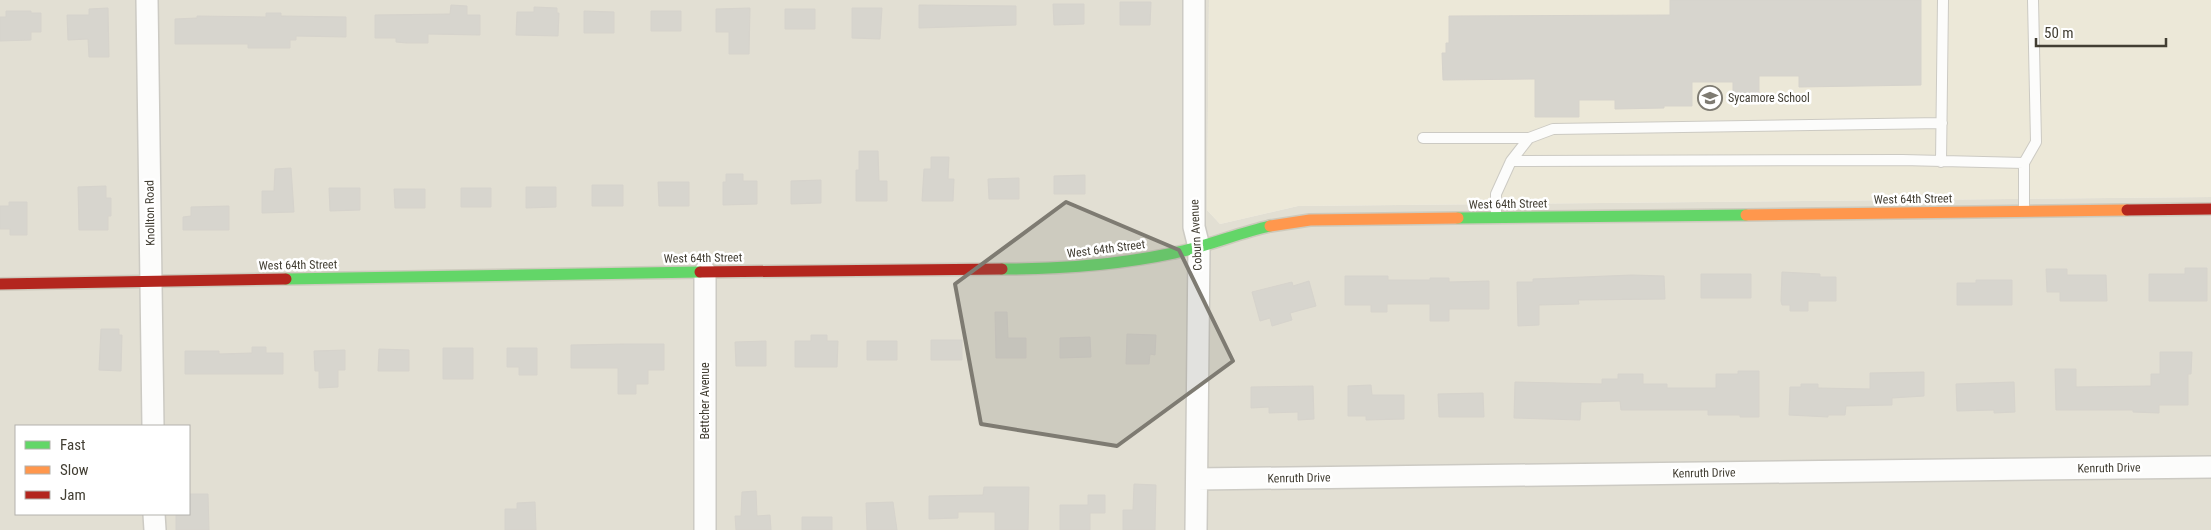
<svg xmlns="http://www.w3.org/2000/svg" width="2211" height="530" font-family="'Roboto Condensed',sans-serif">
	<style>
		.residential { fill: #e2dfd3; fill-rule: evenodd }
		.education { fill: #ece8d8 }
		.building { fill: #d7d5ce; stroke: #d6d3cc }
		.lines { fill: none; stroke-linecap: round; stroke-linejoin: round }
		.lane-casing { stroke: #cccac3; stroke-width: 12 }
		.street-casing { stroke: #cccac3; stroke-width: 24 }
		.fast-casing { stroke: #cdcabd; stroke-width: 14 }
		.slow-casing { stroke: #cdcabd; stroke-width: 14 }
		.jam-casing { stroke: #cdcabd; stroke-width: 14 }
		.lane { stroke: #fcfcfb; stroke-width: 10 }
		.street { stroke: #fcfcfb; stroke-width: 21 }
		.fast { stroke: #63d668; stroke-width: 11 }
		.slow { stroke: #ff974d; stroke-width: 11 }
		.jam { stroke: #b3261e; stroke-width: 11 }
		.marked { fill: #7e7b72; fill-opacity: 0.2; stroke: #7e7b72; stroke-width: 4; stroke-linejoin: round }
		.labels { text-anchor: middle; dominant-baseline: central; stroke-width: 5; stroke-linejoin: round; paint-order: stroke }
		.poi-label { font-size: 12px; fill: #423e33; stroke: #fff; text-anchor: start }
		.street-label { font-size: 12px; fill: #423e33; stroke: #fff }
	</style>
	<rect width="100%" height="100%" fill="#eeece6"/>
	<path class="residential" d="M0,0H1209L1207,210L1220,224L1298,206L2211,197V530H0ZM16,426H189V514H16Z"/>
	<path class="education" d="M1209,0H2211V197L1298,206L1220,224L1207,210Z"/>
	<path class="building" d="M1670,0H1921V85L1799,87V76H1759V101H1733V82H1692V106H1664V108L1615,109V100H1579V117H1535V79L1443,80L1442,53H1446V43H1449V16L1670,15Z
		M1120,2H1151L1150,25H1120Z
		M1053,4H1084V24L1054,25Z
		M451,5L467,6V15H480V35L428,34V43H407L396,42V38H375V15L450,14Z
		M919,5L1016,6V25L919,28Z
		M534,7L557,8V13H559L558,36L516,35L517,12H534Z
		M108,8L109,57H89L88,39L68,40L67,15H89V9Z
		M750,8L749,54H729V32H716V9Z
		M852,8H882L880,39L852,38Z
		M785,9H815V29H785Z
		M6,11H31V13H41V32H31V40L0,41V17H6Z
		M584,11L614,12V33H584Z
		M651,11H681V31H651Z
		M266,13H281V16L346,17V37L296,36V40H290V48H248V44H175V19L197,18V16L266,17Z
		M859,151H878L879,181H887V201H856V170H859Z
		M931,157H949L948,179H954L953,201H922L924,169H931Z
		M291,168L294,212L262,213V191H274L275,169Z
		M726,174H743V181H757V204L723,205V182H726Z
		M1085,175V194H1054V176Z
		M1019,178V199H989L988,179Z
		M821,180V203L791,204V181Z
		M658,182H689V206H659Z
		M592,185H623V206H592Z
		M106,186V198H111V216H108V230H79L78,187Z
		M526,187H556V207L526,208Z
		M329,188H360V210L330,211Z
		M461,188H491V207H461Z
		M394,189H425V208H395Z
		M9,202H27V235H10V229H0V206H9Z
		M229,206V230H183V217L191,216V207Z
		M2185,268H2207V301H2149V274H2185Z
		M2046,269H2067V275H2106L2107,301H2060V292H2047Z
		M1782,272L1820,274V277H1836V301H1808V311H1790V305H1782L1781,301Z
		M1701,274H1751V298H1701Z
		M1632,275L1664,276L1665,299L1578,300L1579,304L1539,305V325L1518,326L1517,282H1533V279Z
		M1345,276H1388V280H1430V278H1449V282L1489,281V309H1449V321H1430V304H1387V312H1371V305H1345Z
		M1976,280H2012V305H1957V283H1976Z
		M1309,281L1316,306L1290,313L1292,320L1272,326L1270,318L1260,321L1252,292L1292,282L1293,286Z
		M995,312H1007L1008,338H1026V358H996Z
		M101,329H119V335H122L121,371L99,370Z
		M1127,334L1156,335L1155,355L1150,354L1149,364H1126Z
		M811,335H827V341H838L837,367H795V341H811Z
		M1090,337L1091,357L1060,358V338Z
		M931,340H962V360H931Z
		M766,341V366H736L735,342Z
		M867,341H897V360H867Z
		M624,344H664V370H648V384H636V394H618V368H571V345Z
		M252,347H266V353H283V374H185V351H219V354L252,353Z
		M443,348H473V379H443Z
		M507,348H537V375H519V367H507Z
		M379,349L409,350V371H378Z
		M345,350V370H338V387L319,388V371H315L314,351Z
		M2160,352H2192L2191,374H2188V405H2159V413L2133,412V410H2056L2055,369H2076V387L2151,386V374H2160Z
		M1738,371H1759V417H1740V415H1708V410H1621L1620,401L1581,402L1580,420L1514,418L1515,382L1602,384V379H1618V374H1643V384H1667V388H1716V374H1738Z
		M1924,372V396L1892,398V405L1846,406L1845,415H1828V417L1789,415L1790,387H1801V384H1818V388L1870,389V373Z
		M2014,382L2015,412L1994,413V410L1957,411L1956,384Z
		M1371,385L1372,395H1404V419L1366,420V416H1348V386Z
		M1313,386L1314,419L1298,420V412L1269,413V407L1251,408V387Z
		M1483,393L1484,417H1439L1438,394Z
		M1134,484L1156,485L1155,530H1123V510H1133Z
		M984,487H1029L1028,530H995V512H958V518L929,519V496L983,495Z
		M756,491L757,516L770,515L771,530H736L735,516H741L742,492Z
		M189,494H208L209,530H176V515L189,514Z
		M1088,495H1105V513H1090V530H1060V505H1088Z
		M535,502L536,530H505V509H517V503Z
		M893,502L897,530H867L866,503Z
		M802,517H832V530H802Z"/>
	<g class="lines">
		<defs>
			<path id="lane" d="M1423,138H1529
				M1511,161L1529,138L1553,129L1942,123
				M1941,162L1943,0
				M2024,211V163L2036,142L2033,0
				M1496,216V194L1511,161L1902,160L2024,163"/>
			<path id="street" d="M147,0L153,426
				M1194,0V227L1199,247L1196,530
				M705,272V530
				M1197,479L2211,467
				M154,514L155,530"/>
			<path id="fast" d="M1458,218L1746,215
				M1002,269C1060,269 1117,265 1174,253C1206,247 1238,233 1270,226
				M286,279L700,272"/>
			<path id="slow" d="M1746,215L2127,210
				M1270,226L1310,220L1458,218"/>
			<path id="jam" d="M2127,210L2211,209
				M700,272L1002,269
				M0,284L286,279"/>
		</defs>
		<use href="#lane" class="lane-casing"/>
		<use href="#street" class="street-casing"/>
		<use href="#fast" class="fast-casing"/>
		<use href="#slow" class="slow-casing"/>
		<use href="#jam" class="jam-casing"/>
		<use href="#lane" class="lane"/>
		<use href="#street" class="street"/>
		<use href="#fast" class="fast"/>
		<use href="#slow" class="slow"/>
		<use href="#jam" class="jam"/>
	</g>
	<path class="marked" d="M1066,202L1179,250L1233,361L1117,446L981,424L955,284Z"/>
	<defs>
		<symbol id="school-ring" viewBox="-11 -11 22 22"><circle r="9.5" fill="#fff" stroke="#7e7b72" stroke-width="1.5"/><path d="M0-5L7-2L0 1L-7-2ZM-4 1L0 2.5L4 1V4Q0 6-4 4Z" fill="#7e7b72"/></symbol>
	</defs>
	<g fill-rule="evenodd">
		<use href="#school-ring" x="1696" y="84" width="28" height="28"/>
	</g>
	<g class="labels">
		<g class="poi-label">
			<text x="1728" y="98">Sycamore School</text>
		</g>
		<g class="street-label">
			<text transform="translate(1913 199) rotate(-1)">West 64th Street</text>
			<text transform="translate(1508 204) rotate(-1)">West 64th Street</text>
			<text transform="translate(150 213) rotate(-91)">Knollton Road</text>
			<text transform="translate(1196 235) rotate(-93)">Coburn Avenue</text>
			<text transform="translate(1106 249) rotate(-7)">West 64th Street</text>
			<text transform="translate(703 258) rotate(-1)">West 64th Street</text>
			<text transform="translate(298 265) rotate(-1)">West 64th Street</text>
			<text transform="translate(705 401) rotate(-90)">Bettcher Avenue</text>
			<text transform="translate(2109 468) rotate(-1)">Kenruth Drive</text>
			<text transform="translate(1704 473) rotate(-1)">Kenruth Drive</text>
			<text transform="translate(1299 478) rotate(-1)">Kenruth Drive</text>
		</g>
	</g>
	<rect x="15" y="425" width="175" height="90" fill="#ffffff" stroke="#b3b2ad"/>
	<rect x="25" y="441" width="25" height="8" fill="#63d668" stroke="#b3b2ad"/>
	<text x="60" y="450" font-size="15" fill="#423e33">Fast</text>
	<rect x="25" y="466" width="25" height="8" fill="#ff974d" stroke="#b3b2ad"/>
	<text x="60" y="475" font-size="15" fill="#423e33">Slow</text>
	<rect x="25" y="491" width="25" height="8" fill="#b3261e" stroke="#b3b2ad"/>
	<text x="60" y="500" font-size="15" fill="#423e33">Jam</text>
	<path d="M2036 38v8h130v-8" fill="none" stroke="#423e33" stroke-width="2.5"/>
	<text x="2044" y="38" font-size="15" fill="#423e33" stroke="#ffffff" stroke-width="4" paint-order="stroke">50 m</text>
</svg>
